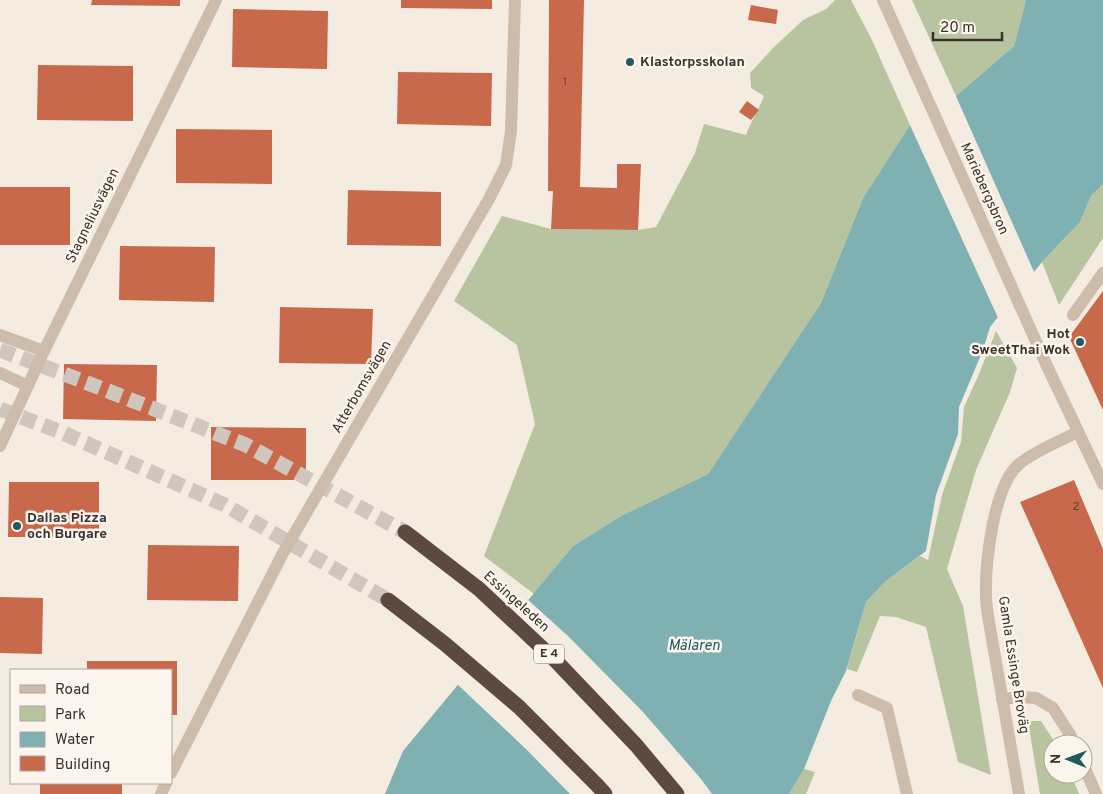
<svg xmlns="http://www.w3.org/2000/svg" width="1103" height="794" font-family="Overpass,sans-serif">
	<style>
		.green { fill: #b8c4a0 }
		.water { fill: #7fb0b2 }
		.pier { fill: #f4ebe1 }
		.building { fill: #c8694b }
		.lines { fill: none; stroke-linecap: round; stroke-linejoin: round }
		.motorway-tunnel { stroke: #cfc6bd; stroke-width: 15; stroke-dasharray: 15 8; stroke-linecap: butt }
		.service { stroke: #cdbbac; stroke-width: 12 }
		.minor { stroke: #cdbbac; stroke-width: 12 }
		.tertiary { stroke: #cdbbac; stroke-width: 12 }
		.motorway { stroke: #5c4a42; stroke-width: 15 }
		.poi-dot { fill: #1f5a5e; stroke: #fbf5ee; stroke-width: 2 }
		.labels { text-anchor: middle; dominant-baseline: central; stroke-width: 5; stroke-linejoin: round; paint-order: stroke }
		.number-label { font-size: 11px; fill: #5e3e33 }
		.shield { fill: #fbf5ee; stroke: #756b66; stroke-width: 1 }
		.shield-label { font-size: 12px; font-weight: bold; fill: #3b302b }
		.poi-label { font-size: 14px; font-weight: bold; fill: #3b302b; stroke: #fbf5ee; text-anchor: start }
		.street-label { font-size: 14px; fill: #3b302b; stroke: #fbf5ee }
		.water-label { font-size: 15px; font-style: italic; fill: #1f5a5e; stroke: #fbf5ee }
	</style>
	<rect width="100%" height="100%" fill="#f4ebe1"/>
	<path class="green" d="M835,0H851L871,38L910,125L863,198L821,303L708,474L621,516L573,546L534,594L484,556L535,424L517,345L454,301L502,216L551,229L638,230L656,227L695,153L704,124L746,135C751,121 759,110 764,96L751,88L750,73L774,47L803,20L826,9Z
		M912,0H1026L1014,46L956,96Z
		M1103,184V238L1059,305L1042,262L1080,222L1091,196Z
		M996,331L1017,368L1010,392L976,470L947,569L963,606L991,775L958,762L926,627L896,617L880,616L857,672L847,669L866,602L886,581L920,556L928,560L942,495L961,442L964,407L979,374Z
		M1028,721H1041L1056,744H1053V774H1071L1079,794H1040Z
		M804,769L815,772L806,794H789Z"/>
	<path class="water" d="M1026,0H1103V184L1091,196L1080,222L1042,262L990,327L983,350L959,407L958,434L936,495L926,551L886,581L866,602L846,671L831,701L804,769L789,794H385L403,751L573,546L621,516L708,474L821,303L863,198L910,125L956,96L1014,46Z"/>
	<path class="pier" d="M955,94L1035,274L999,320L909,123Z
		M527,599L568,636L643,712L701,779L712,794H570L528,751L456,683Z"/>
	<path class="building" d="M92,0H180V6L91,5Z
		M401,0H492V9L401,8Z
		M549,0H584L580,187L617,188V164H641L638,230L551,229L553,191H548Z
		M751,5L778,10L776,24L748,20Z
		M233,9L328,11L327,69L232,67Z
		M38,65L133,66V121L37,120Z
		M398,72L492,73L491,126L397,124Z
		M747,101L759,110L751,120L739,112Z
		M176,129L272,130V184L176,183Z
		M0,187H70V245H0Z
		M348,190L441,192V246L347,245Z
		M120,246L215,247L214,302L119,300Z
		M1103,291V410L1069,337Z
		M280,307L373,309L371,364L279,363Z
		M64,364L157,365L156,421L63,419Z
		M211,427L306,428V480H211Z
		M1074,480L1103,549V688L1020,502Z
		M9,482H99V537H8Z
		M148,545L239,546L238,601L147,600Z
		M0,597L43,598L42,654L0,653Z
		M87,661H177V715H171V670H87Z
		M40,783H122V794H40Z"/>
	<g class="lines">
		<path class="motorway-tunnel" d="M0,350L80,380L246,445L405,532
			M0,409L61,432L225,505L388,600"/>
		<path class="service" d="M858,695L887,708L907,794"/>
		<path class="minor" d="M1073,315L1103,273
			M0,335L44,351
			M0,373L28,386
			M0,446L44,351L216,0
			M1002,699L1020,697L1036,698L1053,708L1071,736L1074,744
			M1083,764L1096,794
			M171,773L283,553L489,199L506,165L511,131L515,0
			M161,794L166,783"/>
		<path class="tertiary" d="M883,0L1047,366L1103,484
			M1019,794L988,616C987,609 986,603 986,597C985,564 993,488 1018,465C1031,453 1061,440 1078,432"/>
		<path class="motorway" d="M405,532L479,589L555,660L636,745L677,794
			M388,600L445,644L519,707L597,785L605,794"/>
	</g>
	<g class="poi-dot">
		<circle cx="630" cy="62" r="5"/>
		<circle cx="1080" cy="342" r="5"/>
		<circle cx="17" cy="526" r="5"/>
	</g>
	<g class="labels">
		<g class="number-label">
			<text x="565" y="82">1</text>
			<text x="1076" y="507">2</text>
		</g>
		<rect class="shield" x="534" y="644.5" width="30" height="19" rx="4"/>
		<g class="shield-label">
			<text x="549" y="654">E 4</text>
		</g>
		<g class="poi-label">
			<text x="640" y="62">Klastorpsskolan</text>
			<text x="1070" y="334" text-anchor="end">Hot<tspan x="1070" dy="16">SweetThai Wok</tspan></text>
			<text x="27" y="518">Dallas Pizza<tspan x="27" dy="16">och Burgare</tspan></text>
		</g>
		<g class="street-label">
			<text transform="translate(984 189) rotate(66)">Mariebergsbron</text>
			<text transform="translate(93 216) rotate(-64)">Stagneliusvägen</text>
			<text transform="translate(362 387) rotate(-60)">Atterbomsvägen</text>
			<text transform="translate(516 602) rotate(42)">Essingeleden</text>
			<text transform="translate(1013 665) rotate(81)">Gamla Essinge Broväg</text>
		</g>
		<g class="water-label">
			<text x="694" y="646">Mälaren</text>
		</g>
	</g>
	<rect x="10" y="669" width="162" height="115" fill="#fbf5ee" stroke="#aea6a0"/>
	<rect x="20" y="685" width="25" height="8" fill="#cdbbac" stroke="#aea6a0"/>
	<text x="55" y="694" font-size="15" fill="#3b302b">Road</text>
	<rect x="20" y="706" width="25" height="15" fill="#b8c4a0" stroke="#aea6a0"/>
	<text x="55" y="719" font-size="15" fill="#3b302b">Park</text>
	<rect x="20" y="732" width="25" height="15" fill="#7fb0b2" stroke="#aea6a0"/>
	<text x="55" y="744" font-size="15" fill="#3b302b">Water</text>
	<rect x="20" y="756" width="25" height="15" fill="#c8694b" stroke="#aea6a0"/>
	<text x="55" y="769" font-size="15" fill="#3b302b">Building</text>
	<g transform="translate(1068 759) rotate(271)"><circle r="24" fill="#fbf5ee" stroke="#aea6a0"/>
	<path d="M0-4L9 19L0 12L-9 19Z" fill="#1f5a5e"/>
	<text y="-8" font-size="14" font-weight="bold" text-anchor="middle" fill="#3b302b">N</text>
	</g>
	<path d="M933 32v8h69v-8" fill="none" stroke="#3b302b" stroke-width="2.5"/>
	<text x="940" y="32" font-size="15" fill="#3b302b" stroke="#fbf5ee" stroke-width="4" paint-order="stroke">20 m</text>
</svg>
